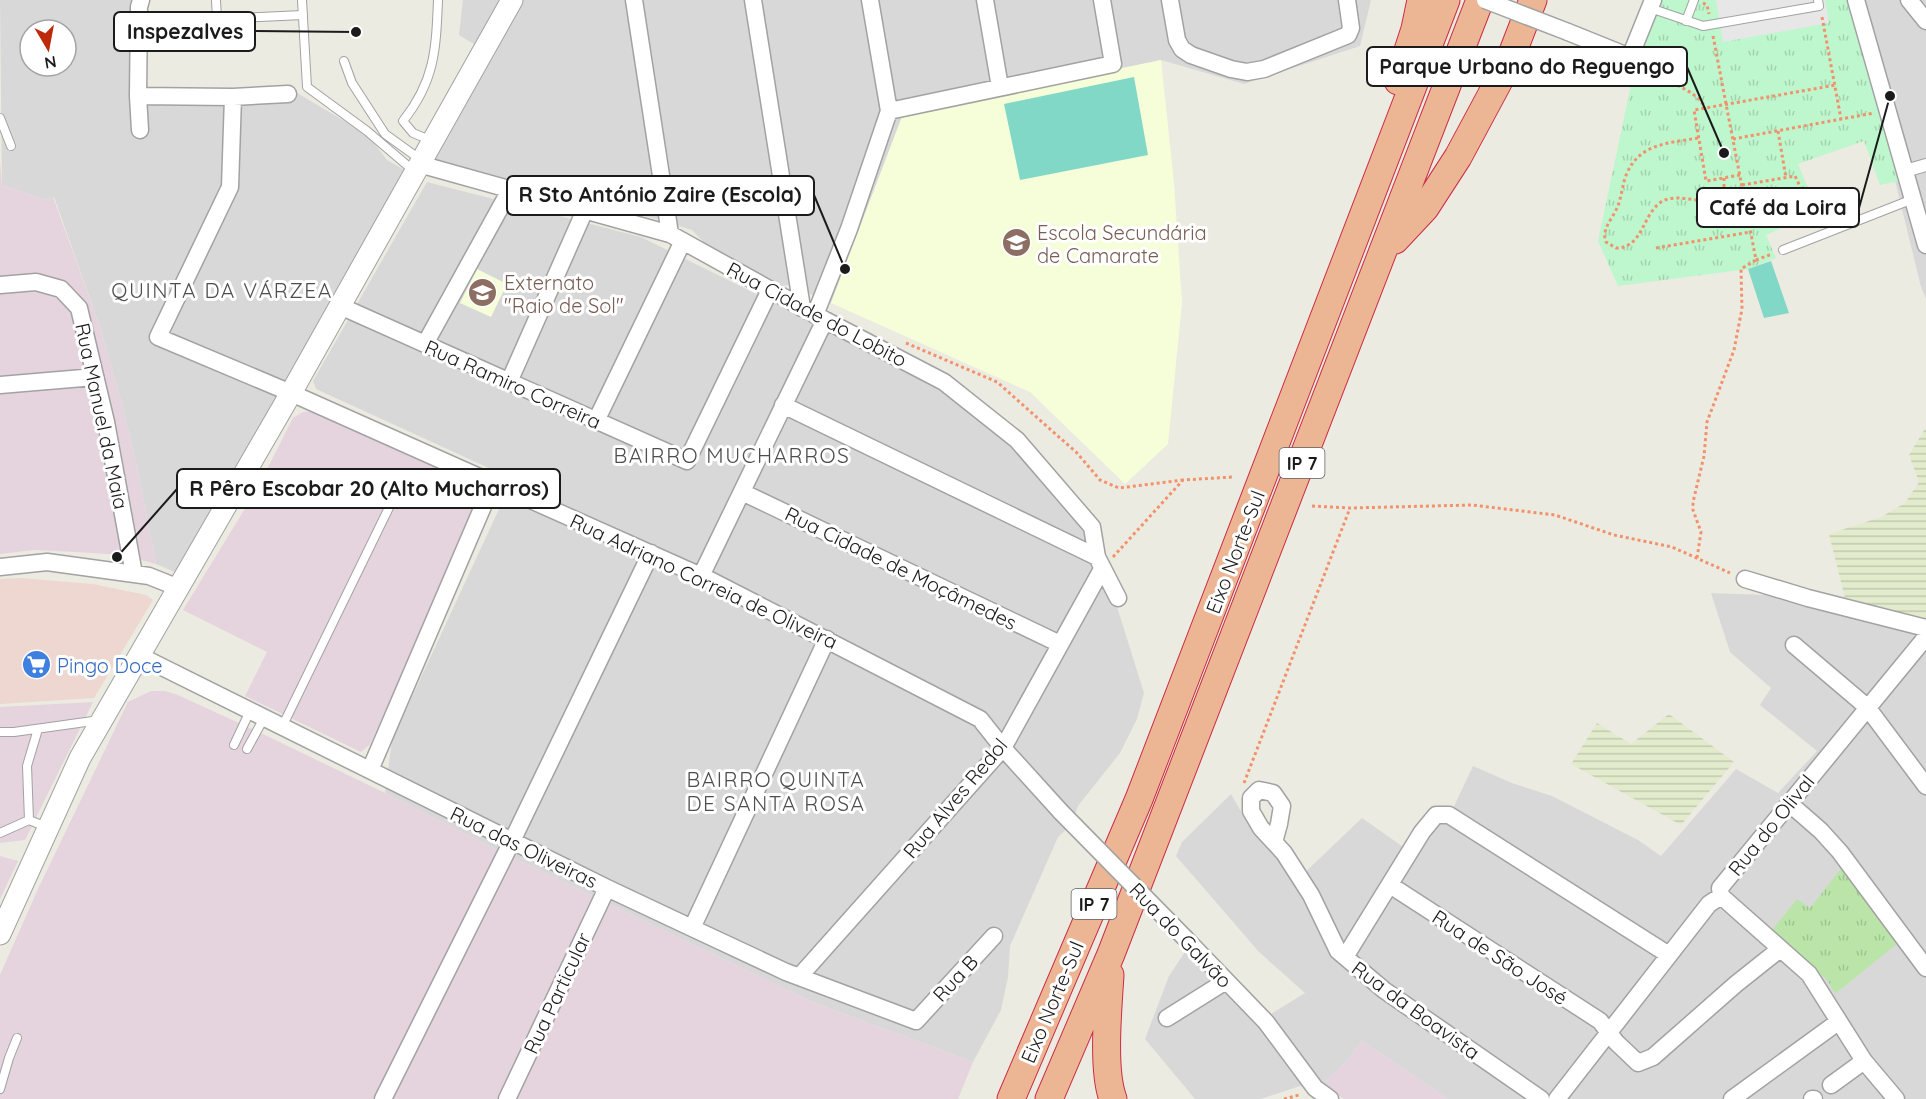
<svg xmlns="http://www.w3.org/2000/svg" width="1926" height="1099" font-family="Quicksand,sans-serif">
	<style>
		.residential { fill: #d9d8d8; fill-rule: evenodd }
		.commercial { fill: #edd7d0 }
		.industrial { fill: #e5d3de }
		.education { fill: #f6fdd9 }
		.farmland { fill: url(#farmland-rules) }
		.grass { fill: url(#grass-tufts) }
		.park { fill: url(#park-tufts) }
		.pitch { fill: #82d8c7 }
		.parking { fill: #e7e7e7 }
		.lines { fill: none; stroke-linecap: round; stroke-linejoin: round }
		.service-casing { stroke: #a2a2a2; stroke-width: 10 }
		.pedestrian-casing { stroke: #a2a2a2; stroke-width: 14 }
		.minor-casing { stroke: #a2a2a2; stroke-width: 19 }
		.tertiary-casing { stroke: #a2a2a2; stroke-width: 23 }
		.trunk-casing { stroke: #cc2c46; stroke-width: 29 }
		.path { stroke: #f2926c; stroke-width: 3; stroke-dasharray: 3 3; stroke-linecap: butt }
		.service { stroke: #fff; stroke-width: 8 }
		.pedestrian { stroke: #fff; stroke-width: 12 }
		.minor { stroke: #fff; stroke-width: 16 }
		.tertiary { stroke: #fff; stroke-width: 21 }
		.trunk { stroke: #ecb694; stroke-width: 27 }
		.minor-bridge-casing { stroke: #a2a2a2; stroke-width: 19; stroke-linecap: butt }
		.minor-bridge { stroke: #fff; stroke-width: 16 }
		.labels { text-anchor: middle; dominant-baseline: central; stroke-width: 6; stroke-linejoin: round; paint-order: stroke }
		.shield { fill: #fff; stroke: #5f5f5f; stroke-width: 1.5 }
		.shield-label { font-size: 18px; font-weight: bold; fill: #1b1b1b }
		.education-label { font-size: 20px; fill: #785e54; stroke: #fff; text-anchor: start }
		.street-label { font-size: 20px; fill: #1b1b1b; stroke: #fff }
		.shop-label { font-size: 20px; fill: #366cbe; stroke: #fff; text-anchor: start }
		.neighbourhood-label { font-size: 21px; letter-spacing: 1.5px; fill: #4e4e4e; stroke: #fff }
		.leader { fill: none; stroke: #1b1b1b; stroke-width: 2 }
		.callout-dot { fill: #1b1b1b; stroke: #fff; stroke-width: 2 }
		.callout { fill: #fff; stroke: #1b1b1b; stroke-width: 2 }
		.callout-label { font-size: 21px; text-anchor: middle; font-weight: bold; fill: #1b1b1b }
	</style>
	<defs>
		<pattern id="farmland-rules" width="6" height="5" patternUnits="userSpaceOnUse" patternTransform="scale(1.5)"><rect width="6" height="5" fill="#e3ebcd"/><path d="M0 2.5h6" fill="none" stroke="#c2c9af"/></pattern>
		<pattern id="grass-tufts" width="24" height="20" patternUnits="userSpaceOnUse" patternTransform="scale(1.5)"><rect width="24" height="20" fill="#bbe5a8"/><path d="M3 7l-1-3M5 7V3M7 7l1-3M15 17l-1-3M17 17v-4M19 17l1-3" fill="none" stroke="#a0c490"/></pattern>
		<pattern id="park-tufts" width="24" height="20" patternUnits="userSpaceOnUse" patternTransform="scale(1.5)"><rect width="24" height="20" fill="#bef6cd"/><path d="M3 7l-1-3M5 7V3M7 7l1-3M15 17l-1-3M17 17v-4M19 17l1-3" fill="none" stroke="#a3d2af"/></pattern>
	</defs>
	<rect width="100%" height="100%" fill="#ecebe1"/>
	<path class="residential" d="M0,0H146L144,92L292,90L368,135L387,160L410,173L177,573L156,564L138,471L123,408L101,330L54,197L46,200L2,185ZM30,30H66V66H30Z
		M463,0H501L477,46L459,35Z
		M522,0H1371L1360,46L1244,84L1161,60L903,114L831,303L790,285L781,286L716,255L692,230L653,218L449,170L432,155Z
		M1851,0H1926V299L1921,287Z
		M427,182L641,237L957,393L1025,448L1093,530L1144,693L1137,719L1120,753L1078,806L1071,825L1058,837L1010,946L1008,977L1001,1010L973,1062L812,1002L493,848L385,793L392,740L513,479L316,389L313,381Z
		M1711,593L1767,595L1926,631V1099H1448L1362,1041L1346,1062L1322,1085L1300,1086L1261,1099H1195L1145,1039L1169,976L1185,952L1258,1022L1305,993L1259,952L1176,856L1182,842L1231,794L1243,815L1297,880L1362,818L1416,856L1439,822L1448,819L1473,766L1512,783L1552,796L1638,840L1661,856L1736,769L1778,793L1817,751L1760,705L1771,688L1730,652Z"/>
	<path class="commercial" d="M20,578L93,584L146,595L153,600L94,698L0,704V579Z"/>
	<path class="industrial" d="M0,161L2,185L46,200L53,197L101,330L123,408L138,471L156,564L122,555L77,552L34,550L0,554Z
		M314,411L483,489L484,495L370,744L361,752L245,696L267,652L183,610L257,489L293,418L303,412Z
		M151,691H165L178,695L269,737L385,793L493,848L812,1002L973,1062L958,1099H0V975L38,889L128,702Z
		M93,702L25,840L0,843V707Z
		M0,856L18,861L0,899Z
		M1362,1041L1448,1099H1344L1322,1085L1346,1062Z"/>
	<path class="education" d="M1161,60L1174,183L1182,303L1168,444L1125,484L1030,392L831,303L903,114Z
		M477,269L507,284L491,317L460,303Z"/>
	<path class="farmland" d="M1926,427V621L1845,598L1829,534L1881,517L1905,503L1919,482L1909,455Z
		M1669,714L1734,762L1681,825L1571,764L1597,723L1631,744Z"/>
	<path class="grass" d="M1843,866L1898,943L1835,994L1828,981L1772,930L1797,899L1810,908Z"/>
	<path class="park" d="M1661,0H1851L1899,181L1880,185L1864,141L1798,164L1823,224L1814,228L1801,197L1777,206L1786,226L1766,235L1776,258L1748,269L1618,286L1598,241L1635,66Z"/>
	<path class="pitch" d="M1134,77L1148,155L1020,180L1004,104Z
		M1771,261L1789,313L1764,318L1748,269Z"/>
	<path class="parking" d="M1716,0H1825L1829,23L1723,42Z"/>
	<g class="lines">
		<defs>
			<path id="service" d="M216,0L217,19L303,15
				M302,0L307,87L367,131L415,172
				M1650,8L1703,26L1819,6L1818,0
				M1686,21L1694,0
				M344,61L352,83L385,134L421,160
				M0,118L11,146
				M432,141L413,133L403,121C435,81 436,49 438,0
				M1783,250L1913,199
				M282,727L400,485
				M0,732H14L100,720
				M234,745L250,711
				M247,749L264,718
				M29,820L27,766L38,729
				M0,833L29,820L49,828
				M0,1089L9,1058L17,1038"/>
			<path id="pedestrian" d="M1905,171L1926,165"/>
			<path id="minor" d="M634,0L670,234
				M753,0L802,308
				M985,0L1000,87
				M1170,0L1177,40L1182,49L1191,55L1231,69L1247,72L1264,69L1348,35L1351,28L1347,0
				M1856,0L1926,245
				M1909,0L1926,21
				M1568,32L1630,57L1653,0
				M138,96L233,97L288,94
				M233,97L230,187L158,337L291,393L710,580L980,719L1003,748L1061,812
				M889,111L1113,64L1102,0
				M140,130L138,96L139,7L141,0
				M419,164L670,234L825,320L944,382L1017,440L1092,527L1097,557L1118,598
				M0,285L36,282L61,289L79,308L106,422L134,574
				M340,306L687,461L770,290
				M815,315L849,229L889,111L870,0
				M425,344L510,190
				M509,382L585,210
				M0,385L95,377
				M783,405L1097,557
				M596,421L683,241
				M742,492L1060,644
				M0,567L47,562L149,576L179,588
				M701,576L825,320
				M1745,579L1808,598L1926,628
				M1794,645L1867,707L1926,786
				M140,656L607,888L692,928L786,972L916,1021L994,936
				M370,770L493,483
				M1789,803L1821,831L1840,852L1926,968
				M1274,842L1279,824L1282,806L1273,793L1259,790L1251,798V811L1261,828L1284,853L1311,895L1338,951L1384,990L1541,1099
				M1390,885L1600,1021L1616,1042L1638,1063L1653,1057L1736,984L1780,949
				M1721,896L1809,974L1864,1061L1896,1099
				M692,928L827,639
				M1186,939L1266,1022L1315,1088L1330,1099
				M1345,957L1422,832L1436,815H1449L1669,955
				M799,977L1003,748L1102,569
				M1167,1018L1226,981
				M1831,1085L1864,1061
				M383,1099L512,841L651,553
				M507,1099L607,888
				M1557,1099L1709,904L1721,896L1720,888L1926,637
				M1732,1099L1838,1022
				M1812,1099H1814"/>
			<path id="tertiary" d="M0,934L80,758L291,393L512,0"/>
			<path id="trunk" d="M1398,81L1415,29L1421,0
				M1395,240L1425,208L1458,157L1509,62L1533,0
				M1110,975C1108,1008 1102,1070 1113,1099
				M1011,1099L1139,799L1446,0
				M1049,1099L1111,954L1480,0"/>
		</defs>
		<use href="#service" class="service-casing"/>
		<use href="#pedestrian" class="pedestrian-casing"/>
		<use href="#minor" class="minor-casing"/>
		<use href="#tertiary" class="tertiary-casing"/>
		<use href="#trunk" class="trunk-casing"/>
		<path class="path" d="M1703,3L1707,5L1709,14
			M1822,17L1841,119
			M1713,36L1756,260L1772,254
			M1638,70C1656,77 1698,89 1705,108
			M1778,131L1786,178
			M1698,138C1670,143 1640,143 1627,173C1622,184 1622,197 1617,208C1612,219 1601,230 1606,242L1616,248C1643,248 1642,215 1661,202C1677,192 1697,205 1717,198L1724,187V178
			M1733,139L1874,113
			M1740,175L1706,181L1694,110L1836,85
			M1742,185L1795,176L1818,224
			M1656,248L1751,232
			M906,343L997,382L1077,453L1100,480L1119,488L1183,480
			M1312,506L1350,508L1472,505L1555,515L1614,535L1672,547L1730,573
			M1113,557L1183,480L1233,477
			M1697,558L1701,532L1693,510V502L1704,456L1707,422L1734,350L1739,324L1742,309L1741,269L1756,260
			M1244,783L1350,508
			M1284,1099L1299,1095"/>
		<use href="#service" class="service"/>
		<use href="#pedestrian" class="pedestrian"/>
		<use href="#minor" class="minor"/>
		<use href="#tertiary" class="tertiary"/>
		<use href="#trunk" class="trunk"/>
		<defs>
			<path id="minor-bridge" d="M1485,0L1568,32
				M1061,812L1186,939"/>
		</defs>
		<use href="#minor-bridge" class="minor-bridge-casing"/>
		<use href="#minor-bridge" class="minor-bridge"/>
	</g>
	<defs>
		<symbol id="school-disc" viewBox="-11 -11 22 22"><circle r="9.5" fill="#8d6e63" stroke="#fff"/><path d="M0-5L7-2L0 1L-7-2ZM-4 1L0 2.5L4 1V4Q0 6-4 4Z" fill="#fff"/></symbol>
		<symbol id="supermarket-disc" viewBox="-11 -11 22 22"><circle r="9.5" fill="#3f7fe0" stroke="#fff"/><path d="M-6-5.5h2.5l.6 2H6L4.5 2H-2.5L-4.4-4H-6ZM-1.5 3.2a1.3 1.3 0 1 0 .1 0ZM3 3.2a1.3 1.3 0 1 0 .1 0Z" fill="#fff"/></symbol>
	</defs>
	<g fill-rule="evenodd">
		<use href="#school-disc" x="1000" y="226" width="33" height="33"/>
		<use href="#school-disc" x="466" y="276" width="33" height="33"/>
		<use href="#supermarket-disc" x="20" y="648" width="33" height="33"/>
	</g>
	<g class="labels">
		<g class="shield">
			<rect x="1279.5" y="448" width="45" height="30" rx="4.5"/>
			<rect x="1071.5" y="889" width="45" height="30" rx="4.5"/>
		</g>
		<g class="shield-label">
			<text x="1302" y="463">IP 7</text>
			<text x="1094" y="904">IP 7</text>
		</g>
		<g class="education-label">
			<text x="1037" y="232">Escola Secundária<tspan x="1037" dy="23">de Camarate</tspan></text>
			<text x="504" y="282">Externato<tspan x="504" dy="23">"Raio de Sol"</tspan></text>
		</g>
		<g class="street-label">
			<text transform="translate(817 314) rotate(28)">Rua Cidade do Lobito</text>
			<text transform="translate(513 384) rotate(24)">Rua Ramiro Correira</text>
			<text transform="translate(102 416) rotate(78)">Rua Manuel da Maia</text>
			<text transform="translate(1235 552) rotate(-69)">Eixo Norte-Sul</text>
			<text transform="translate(901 568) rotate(26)">Rua Cidade de Moçâmedes</text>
			<text transform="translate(704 581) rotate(25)">Rua Adriano Correia de Oliveira</text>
			<text transform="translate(955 798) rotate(-50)">Rua Alves Redol</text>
			<text transform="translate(1771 825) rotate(-51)">Rua do Olival</text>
			<text transform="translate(524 847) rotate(26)">Rua das Oliveiras</text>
			<text transform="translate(1181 935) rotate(46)">Rua do Galvão</text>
			<text transform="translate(1500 957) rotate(33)">Rua de São José</text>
			<text transform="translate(955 978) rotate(-47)">Rua B</text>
			<text transform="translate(557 993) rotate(-65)">Rua Particular</text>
			<text transform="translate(1052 1002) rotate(-67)">Eixo Norte-Sul</text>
			<text transform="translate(1416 1010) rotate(36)">Rua da Boavista</text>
		</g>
		<g class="shop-label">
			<text x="57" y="665">Pingo Doce</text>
		</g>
		<g class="neighbourhood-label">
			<text x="222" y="290">QUINTA DA VÁRZEA</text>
			<text x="732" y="455">BAIRRO MUCHARROS</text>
			<text x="776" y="779">BAIRRO QUINTA<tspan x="776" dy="24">DE SANTA ROSA</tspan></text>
		</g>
	</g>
	<path class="leader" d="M356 32L255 31M1724 153L1687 67M845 269L814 195M1890 96L1859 208M117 557L177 489"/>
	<g class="callout-dot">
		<circle cx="356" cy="32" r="6"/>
		<circle cx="1724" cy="153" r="6"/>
		<circle cx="845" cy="269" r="6"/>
		<circle cx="1890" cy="96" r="6"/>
		<circle cx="117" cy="557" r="6"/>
	</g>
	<g class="callout">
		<rect x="114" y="12" width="141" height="39" rx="6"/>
		<rect x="1367" y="47" width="320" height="39" rx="6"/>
		<rect x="507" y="176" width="307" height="39" rx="6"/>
		<rect x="1697" y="188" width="162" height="39" rx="6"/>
		<rect x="177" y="469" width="383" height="39" rx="6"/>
	</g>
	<g class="callout-label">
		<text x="185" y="39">Inspezalves</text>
		<text x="1527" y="74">Parque Urbano do Reguengo</text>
		<text x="660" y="202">R Sto António Zaire (Escola)</text>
		<text x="1778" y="215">Café da Loira</text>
		<text x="369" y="496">R Pêro Escobar 20 (Alto Mucharros)</text>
	</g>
	<g transform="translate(48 48) rotate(170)"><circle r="28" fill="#ffffff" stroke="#a4a4a4" stroke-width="1.5"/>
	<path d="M0-4.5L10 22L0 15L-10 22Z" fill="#bc2a0a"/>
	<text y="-9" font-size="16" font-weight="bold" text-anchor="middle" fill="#1b1b1b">N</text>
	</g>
</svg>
